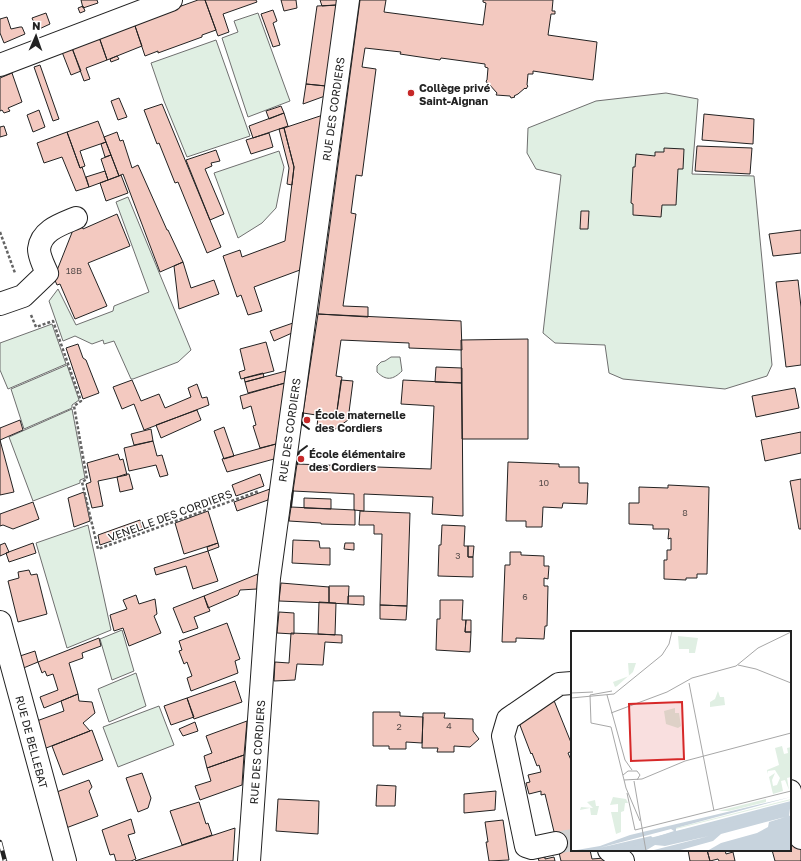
<svg xmlns="http://www.w3.org/2000/svg" width="801" height="861" font-family="'Golos Text',sans-serif">
	<style>
		.green { fill: #e0efe3; stroke: #6f6f6f }
		.building { fill: #f3c9c0; stroke: #222 }
		.lines { fill: none; stroke-linecap: round; stroke-linejoin: round }
		.minor-tunnel { stroke: #d3d3d3; stroke-width: 22; stroke-dasharray: 22 11; stroke-linecap: butt }
		.minor-casing { stroke: #222; stroke-width: 24 }
		.path { stroke: #646464; stroke-width: 2.5; stroke-dasharray: 3 2; stroke-linecap: butt }
		.minor { stroke: #fff; stroke-width: 22 }
		.rail-casing { stroke: #222; stroke-width: 4.5 }
		.rail { stroke: #fff; stroke-width: 3; stroke-dasharray: 9; stroke-linecap: butt }
		.wall { stroke: #222; stroke-width: 2 }
		.poi-dot { fill: #c62828; stroke: #fff; stroke-width: 1.5 }
		.labels { text-anchor: middle; dominant-baseline: central; stroke-width: 3; stroke-linejoin: round; paint-order: stroke }
		.number-label { font-size: 9px; fill: #564c4a }
		.poi-label { font-size: 11px; font-weight: bold; fill: #222; stroke: #fff; text-anchor: start }
		.street-label { font-size: 11px; fill: #222; stroke: #fff }
		.inset-river { fill: none; stroke: #c7d3dd; stroke-width: 2 }
		.inset-road { fill: none; stroke: #a7a7a7; stroke-width: 1 }
		.view { fill: #d62828; fill-opacity: 0.15; stroke: #d62828; stroke-width: 2 }
		.inset-edge { fill: none; stroke: #222; stroke-width: 2 }
	</style>
	<rect width="100%" height="100%" fill="#fff"/>
	<path class="green" d="M258,13L290,101L248,117L222,38L238,32L234,21Z
		M216,40L250,136L187,157L164,101L151,63Z
		M666,93L698,99L692,174L754,176L772,365L767,376L725,389L623,379L609,373L605,345L555,343L543,333L561,175L536,169L527,153L528,128L596,101Z
		M279,151L284,167L276,208L262,223L238,238L214,173Z
		M128,197L191,350L178,362L133,379H131L114,341L104,344L103,340L92,344L75,336L63,341L49,301L58,289L76,325L113,311L114,306L149,292L116,202Z
		M52,324L66,364L8,389L0,370V343Z
		M391,357H400L402,371C393,380 386,381 377,372V366L381,362L385,361Z
		M67,365L79,400L72,405V408L24,429L11,389Z
		M72,409L85,478L80,480V483L33,501L9,437Z
		M88,525L111,630L67,648L36,543Z
		M122,630L134,671L112,680L100,639Z
		M136,673L146,706L109,722L98,689Z
		M159,706L174,745L118,767L103,727Z"/>
	<path class="building" d="M81,0H97L98,3L83,8Z
		M198,0H205L216,30L202,35V37L158,53V51L145,56L134,23Z
		M205,0H256L257,2L223,14L229,32L218,36Z
		M281,0H296L297,8L284,11Z
		M320,0H337V5L322,6Z
		M360,0H386L384,12L483,25L486,3L483,2V0H553L552,11H555V14H551L548,35L597,42L593,80L533,71V74H528L527,85L528,86L526,89L525,88L518,94L514,96L515,97L511,98L510,96L496,95L497,93L488,83H487L486,81L487,80L488,68L485,67V64L441,58L440,60L400,54L401,52L365,48L362,67L376,69L362,176L356,175L351,213L356,214L343,306L368,307V317L318,314Z
		M337,5L326,86L306,84L317,6Z
		M83,6L85,11L80,13L78,8Z
		M273,10L277,21L273,23L280,45L273,47L261,14Z
		M46,13L50,24L37,30L32,18Z
		M7,17L11,29L20,27H22L25,34L4,43L0,33V19Z
		M134,23L142,46L107,60L99,37Z
		M99,37L107,60L86,68L90,79L84,81L72,48Z
		M72,48L81,71L71,75L62,52Z
		M117,56L119,59L111,62L110,59Z
		M40,65L59,119L53,121L34,67Z
		M12,73L22,102L8,108L10,111L4,113L2,110L0,111V78Z
		M306,84L326,86L325,96L303,104Z
		M119,98L127,117L118,120L111,101Z
		M162,104L221,247L207,253L178,182L175,183L159,143L157,144L144,110Z
		M281,106L284,113L269,119L266,111Z
		M39,110L45,127L33,132L27,115Z
		M284,113L288,126L253,138L249,126Z
		M704,114L754,119L753,144L702,140Z
		M323,115L300,270L254,287L262,311L248,315L241,295L237,297L223,256L240,250L242,257L285,241L294,167L284,128Z
		M98,121L106,142L80,151L85,166L80,168L67,132Z
		M4,126L7,135L0,137V127Z
		M284,128L294,167L292,185L287,184L289,168L279,129Z
		M67,132L80,168L82,167L89,187L76,191L62,157L44,163L37,143Z
		M117,132L120,141L123,140L132,168L138,165L167,230H168L183,262L160,272L123,174L119,176L104,137Z
		M269,133L273,147L251,154L246,140Z
		M106,142L111,155L105,157L101,144Z
		M697,146L752,148L750,174L695,171Z
		M664,148L684,149L683,169H678L676,205H662L661,217L633,215V204L631,203L633,167H635L636,154L655,156V152H664Z
		M216,150L220,161L211,163L212,166L205,169L224,214L210,220L186,160Z
		M111,155L119,176L108,180L101,159Z
		M105,171L108,180L89,187L86,177Z
		M121,175L128,193L106,201L100,183Z
		M581,211H589L588,229H580Z
		M117,214L130,246L88,263L107,306L75,319L60,284L57,285L54,278L73,230L82,226L83,229Z
		M801,230V253L773,256L769,234Z
		M183,262L191,288L214,280L219,294L179,309L174,266Z
		M798,280L801,307V365L786,367L776,282Z
		M318,314L461,321L462,350L409,348V343L341,340L336,376L342,377L336,418L303,413Z
		M293,323L292,333L274,341L270,331Z
		M528,339V439H462L461,340Z
		M266,342L274,371L241,379L239,372L245,370L240,349Z
		M78,344L83,358L86,360L99,393L83,399L66,348Z
		M436,367L462,368V383L435,382Z
		M286,371L285,383L248,393L245,382Z
		M263,373L264,377L245,382L244,378Z
		M132,380L141,401L159,394L165,408L191,397L188,388L197,384L202,398L207,397L209,405L144,430L134,404L122,409L113,387Z
		M341,380L353,381L348,420L334,430L317,427L318,416L336,418Z
		M403,380L462,383L463,516L432,514L433,497L364,494V511L354,510V494L293,491L297,464L431,469L434,406L401,404Z
		M285,383L276,444L260,448L253,426L256,425L251,406L243,409L240,396Z
		M795,388L799,408L756,417L752,396Z
		M197,410L201,420L161,438L156,425Z
		M20,420L23,430L0,440V428Z
		M224,427L234,456L224,459L214,431Z
		M151,429L153,441L134,445L131,434Z
		M801,432V453L765,461L761,440Z
		M0,440L14,492L0,495Z
		M153,441L157,456L162,455L168,475L160,477L156,465L129,471L124,448Z
		M276,444L274,459L227,472L222,459Z
		M118,454L120,460L123,459L127,475L98,481L103,506L92,508L86,484L91,482L87,463Z
		M508,462L559,464V467H579V483H588L587,504L563,503L562,508L543,507L542,527H526V521H506Z
		M126,474H129L133,489L120,492L117,477Z
		M260,474L264,486L236,496L232,485Z
		M801,479V529H799L790,481Z
		M668,485L709,487L707,574H697V578H686V580L664,579V560H667V550H671V538L668,539L669,529H653V525L629,524V503H639V487L668,488Z
		M270,489L268,500L237,511L234,502Z
		M84,492L90,521L74,527L68,498Z
		M304,498L331,499V509L304,508Z
		M33,502L39,519L13,529L3,525L0,526V514Z
		M291,507L355,510V525L321,524V523L289,521Z
		M208,511L218,543L184,554L175,523Z
		M360,511L410,513L407,606L380,605L382,534H374V525H359Z
		M140,520L143,530L100,545L98,535Z
		M442,525L465,526L464,546H468V557H473V577L438,576L439,545H441Z
		M293,540L319,541L320,548H330V565L292,563Z
		M5,543L9,552L0,556V545Z
		M33,543L36,553L9,562L6,553Z
		M218,543L219,547L208,551L207,547Z
		M345,543H354V550L344,549Z
		M468,546H474L473,557H468Z
		M208,551L218,581L193,589L186,566L156,575L154,568Z
		M510,552H521V555L544,556V566H549L548,579L544,578V586H548L547,626H545L544,639L516,638V642H502L505,565H510Z
		M29,570L31,575L37,574L47,614L18,622L8,581L19,578L18,572Z
		M258,574L257,589L240,590L238,595L208,608L204,596Z
		M281,583L329,587V603L279,601Z
		M329,586H349L348,604L329,603Z
		M136,595L139,604L155,599L157,614L154,616L161,633L129,646L123,628L114,631L110,615L127,609L123,600Z
		M204,596L210,611L194,617L198,628L183,633L173,608Z
		M348,596H364V605L348,604Z
		M440,600H463L462,620H466L465,632H471L470,652L436,650L437,619H440Z
		M319,602L336,603L335,635L318,634Z
		M380,605L407,606L406,620L380,619Z
		M279,612L294,613V634L277,633Z
		M466,620H471V632H465Z
		M227,623L240,659L235,661L238,673L191,691L187,678L192,676L187,662L184,664L179,651L182,650L179,641Z
		M291,633L342,635V643L325,642L323,665L297,664L295,680L274,681L275,662L289,663Z
		M99,638L101,646L82,653L83,658L69,663L78,694L44,708L40,697L58,690L53,674L47,676L45,671L42,673L38,662Z
		M35,651L38,662L21,669L17,657Z
		M235,681L242,702L194,719L187,698Z
		M78,694L79,701L92,702L95,713L83,723L90,731L41,750L34,722L64,711L61,701Z
		M187,698L194,717L171,725L164,706Z
		M553,698L572,745V751L568,753L571,760L572,771V850H590L592,859L604,858V861H561L545,794L541,795V791L529,794L526,783L530,782L528,775L541,772L539,765L537,766L532,753L531,754L518,720L538,712L535,706Z
		M373,712H400V716L423,717L422,743L406,742V749H389V746H373Z
		M423,713H445L444,718L473,719V731L479,739L470,747L454,746V752H437L438,748H422Z
		M247,721L244,755L207,768L204,756L212,753L206,736Z
		M195,722L198,731L183,736L179,729Z
		M92,730L103,760L63,775L52,746Z
		M244,755L242,785L200,800L195,786L211,781L207,768Z
		M142,773L151,798L148,808L138,812L126,778Z
		M89,780L92,787L89,791L98,816L66,828L54,793Z
		M377,785L396,786L395,806H376Z
		M496,791L495,810L464,813V794Z
		M278,799L319,801L318,834L276,831Z
		M199,802L206,824L208,823L212,835L182,845L170,811Z
		M790,815L801,841V861H775L772,850H790Z
		M131,819L135,833L128,835L136,859L131,861H116L114,854L110,855L102,830Z
		M503,820L509,860L489,861L486,842H488L485,822Z
		M235,828L233,861H135Z
		M688,850H707L710,861H690Z
		M707,850H725L726,854L733,852L735,861H719L718,859L710,861Z
		M545,857V859L554,857L555,861H539L538,858Z"/>
	<g class="lines">
		<path class="minor-tunnel" d="M556,843L572,840"/>
		<defs>
			<path id="minor" d="M0,65L171,0
				M0,304L23,296L47,273C44,266 39,257 39,249C41,230 62,224 76,218
				M0,622L65,861
				M790,791L801,838
				M556,843L532,848L526,846L503,736L508,719L559,684L572,683
				M609,850L623,861
				M249,861L269,578L348,0"/>
		</defs>
		<use href="#minor" class="minor-casing"/>
		<path class="path" d="M0,232L15,273
			M31,315L36,327L53,321L81,401L74,406L87,479L82,482L98,549L259,491"/>
		<use href="#minor" class="minor"/>
		<defs>
			<path id="rail" d="M0,842L5,861"/>
		</defs>
		<use href="#rail" class="rail-casing"/>
		<use href="#rail" class="rail"/>
		<path class="wall" d="M303,413L302,424L309,429
			M297,464L299,452L307,446
			M291,507L293,491"/>
	</g>
	<g class="poi-dot">
		<circle cx="411" cy="93" r="4"/>
		<circle cx="307" cy="420" r="4"/>
		<circle cx="301" cy="459" r="4"/>
	</g>
	<g class="labels">
		<g class="number-label">
			<text x="74" y="270">18B</text>
			<text x="544" y="482">10</text>
			<text x="685" y="512">8</text>
			<text x="458" y="555">3</text>
			<text x="525" y="596">6</text>
			<text x="449" y="725">4</text>
			<text x="399" y="726">2</text>
		</g>
		<g class="poi-label">
			<text x="419" y="87">Collège privé<tspan x="419" dy="13">Saint-Aignan</tspan></text>
			<text x="315" y="414">École maternelle<tspan x="315" dy="13">des Cordiers</tspan></text>
			<text x="309" y="453">École élémentaire<tspan x="309" dy="13">des Cordiers</tspan></text>
		</g>
		<g class="street-label">
			<text transform="translate(333 109) rotate(-82)">RUE DES CORDIERS</text>
			<text transform="translate(289 430) rotate(-82)">RUE DES CORDIERS</text>
			<text transform="translate(170 515) rotate(-20)">VENELLE DES CORDIERS</text>
			<text transform="translate(32 742) rotate(75)">RUE DE BELLEBAT</text>
			<text transform="translate(257 752) rotate(-86)">RUE DES CORDIERS</text>
		</g>
	</g>
	<g transform="translate(571 631)">
		<rect width="220" height="220" fill="#fff"/>
		<path d="M107,5L127,7L124,22H118V18H108ZM57,32H65L62,41L46,55L44,56L42,51L58,45ZM147,60L149,66H153L154,74L139,76V71L144,68ZM104,77V82H108L110,95L107,97L95,93L93,80ZM211,115L213,123L217,122L216,117L220,116V146L216,147L218,159L214,149L210,150L212,160L202,163L201,159L204,158L201,159L198,146L204,142L201,149L202,155L206,154L209,147L204,139L197,140V143L196,139L208,134L204,117ZM42,166L55,168L57,172H54L53,180L50,181V201L45,203L40,181H47V173L39,174ZM195,168V171L158,180H147ZM220,168V169L105,198V197ZM24,169L25,175H28L26,184H20L19,177L9,179L10,176L22,177L16,171Z" fill="#e0efe3"/>
		<path d="M220,166L105,197V200L113,198L220,170L218,185L220,184V220H136L150,212L186,202L197,196L198,191L214,186L150,203L142,210L106,220H79L138,205L94,215L84,214L74,220H0L29,215L59,204ZM100,198L103,200L82,207L80,205L28,217Z" fill="#c7d3dd" fill-rule="evenodd"/>
		<path class="inset-river" d="M75,209L220,173M27,220L72,210M38,220L220,175"/>
		<path class="inset-road" d="M167,34L185,38L220,52M118,52L143,180M41,60L19,64L20,92L40,96L55,157L69,190M0,62L22,61M36,64L54,129L61,139M0,67L43,63L91,24L98,13L101,0M40,82L96,61L121,47L165,35L187,17L220,1M52,144L57,140H66L69,144L66,149M53,149L71,148L114,130L220,102M63,150L75,220M56,162L64,199L220,160"/>
		<path class="view" d="M111,71L113,128L60,130L58,73Z"/>
		<rect width="220" height="220" class="inset-edge"/>
	</g>
	<g transform="translate(36 36) rotate(2)" stroke="#ffffff" stroke-width="3" paint-order="stroke">
	<path d="M0-3L7 15L0 10L-7 15Z" fill="#222222"/>
	<text y="-6" font-size="11" font-weight="bold" text-anchor="middle" fill="#222222">N</text>
	</g>
</svg>
